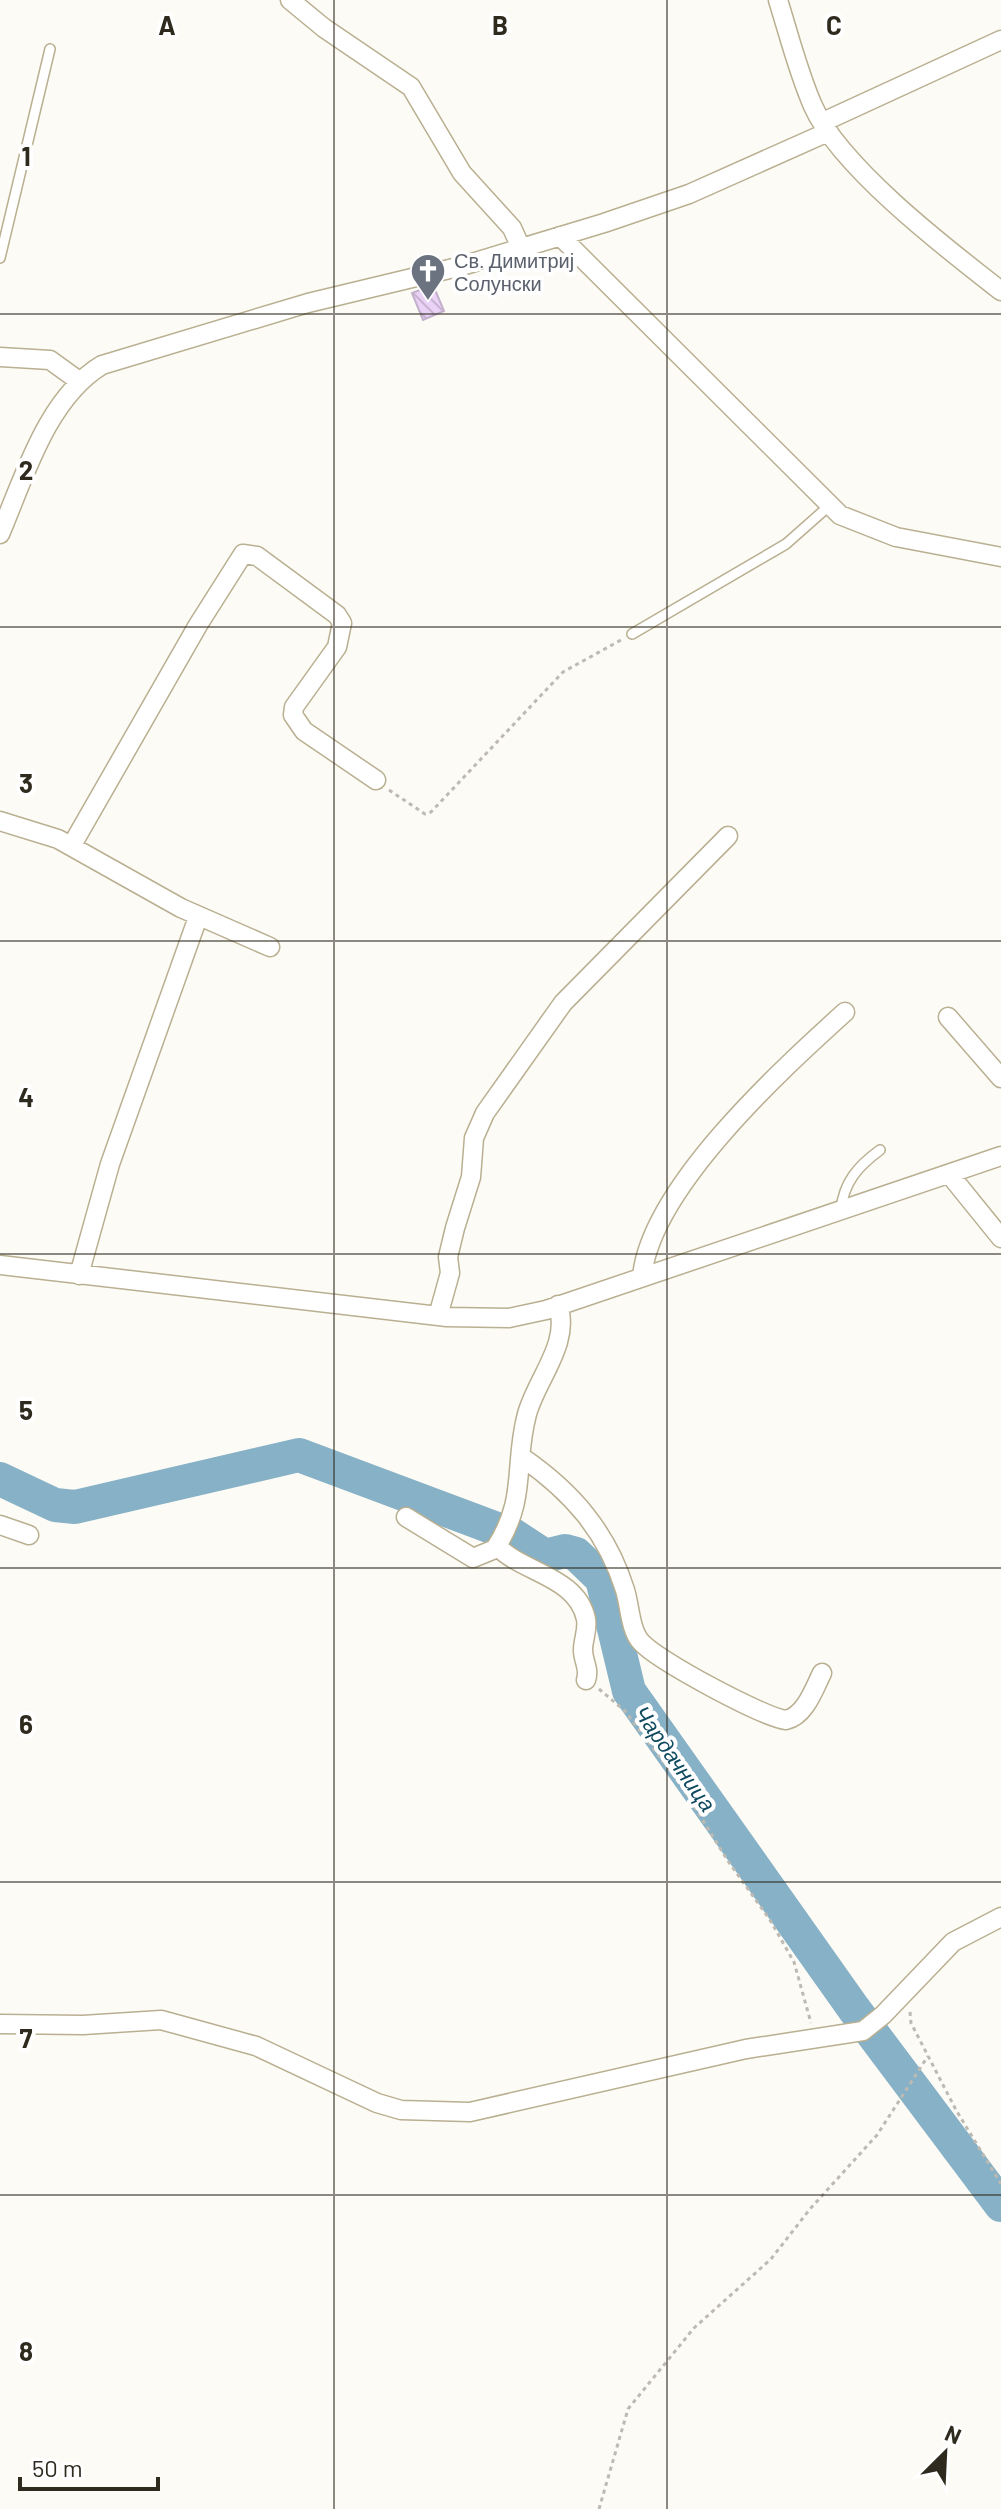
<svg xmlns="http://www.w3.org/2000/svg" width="1001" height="2509" font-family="Barlow,sans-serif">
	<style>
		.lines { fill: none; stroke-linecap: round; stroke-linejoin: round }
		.river { stroke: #86b1c6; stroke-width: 34 }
		.building { fill: url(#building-back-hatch); stroke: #c2b0cc; stroke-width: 2 }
		.service-casing { stroke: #b9af91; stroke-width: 12 }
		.minor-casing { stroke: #b9af91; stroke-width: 21 }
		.path { stroke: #bcbab2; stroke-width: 3; stroke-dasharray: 4 4; stroke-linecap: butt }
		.service { stroke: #fff; stroke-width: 9 }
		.minor { stroke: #fff; stroke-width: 18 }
		.grid { fill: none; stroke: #2e2a1e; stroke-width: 2; stroke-opacity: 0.55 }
		.labels { text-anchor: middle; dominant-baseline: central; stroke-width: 8; stroke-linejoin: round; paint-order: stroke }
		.worship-label { font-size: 20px; fill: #5b616d; stroke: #fff; text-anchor: start }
		.water-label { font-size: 22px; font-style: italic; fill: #0e495f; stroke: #fff }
		.grid-label { font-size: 26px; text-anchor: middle; font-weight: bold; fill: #2e2a1e; stroke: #fff; stroke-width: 8; stroke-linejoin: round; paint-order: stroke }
	</style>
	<defs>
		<pattern id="building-back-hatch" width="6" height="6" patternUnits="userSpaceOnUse" patternTransform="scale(2)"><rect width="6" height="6" fill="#e9d2f6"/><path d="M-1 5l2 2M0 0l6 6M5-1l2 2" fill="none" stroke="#c8b4d2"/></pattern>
	</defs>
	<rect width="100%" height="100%" fill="#fdfbf5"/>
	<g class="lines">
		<path class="river" d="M0,1479L55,1505L75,1507L299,1455L513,1535L545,1556L565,1551L576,1554L602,1579L629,1691L854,2009L1001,2205"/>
	</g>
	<path class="building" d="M433,285L444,311L423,320L412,293Z"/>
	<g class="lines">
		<defs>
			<path id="service" d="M0,258L50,49
				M632,634L786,544L829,506
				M841,1209C844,1182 858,1166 880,1150"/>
			<path id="minor" d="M290,0L324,28L411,87L462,173L512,228L521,248
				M778,0C789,35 798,72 813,106C840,167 947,249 1001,291
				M823,122L1001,40
				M560,236L840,515L896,537L1001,557
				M0,357L50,360L79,381
				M0,534C24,478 47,398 102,365L308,303L462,266L604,223L689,194L828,132
				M0,821L58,839L181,908L270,947
				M72,845L198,625L243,554L257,556L337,615L342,623L337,647L294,707L293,715L304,731L376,780
				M948,1017L1001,1078
				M950,1175L1001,1238
				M0,1265L447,1317L509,1318L546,1310L1001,1156
				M79,1275L110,1164L198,917
				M642,1277C650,1189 781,1070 845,1012
				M438,1316L450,1273L448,1257L455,1228L471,1177L474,1138L485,1113L563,1003L728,836
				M523,1458C572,1492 607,1532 625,1590C630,1606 630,1630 641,1642C658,1661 763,1717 786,1720C805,1716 814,1689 822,1673
				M406,1517L473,1558L495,1549C528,1498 513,1466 527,1414C537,1378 571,1343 558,1305
				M0,1525L29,1535
				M497,1546C522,1573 577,1576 586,1619C588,1631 583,1639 583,1650C583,1662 590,1668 586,1680
				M0,2024L83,2025L161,2020L256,2046L377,2103L401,2110L470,2112L746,2049L863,2031L883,2015L953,1942L1001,1917"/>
		</defs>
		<use href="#service" class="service-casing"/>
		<use href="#minor" class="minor-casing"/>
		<path class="path" d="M389,790L425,814L431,812L563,672L621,640
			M599,1689L625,1711L683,1788L728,1861L770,1920L794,1962L811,2023
			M910,2012L911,2023L956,2110L1001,2184
			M599,2509L628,2409L694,2328L771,2259L810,2209L877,2135L928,2056"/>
		<use href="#service" class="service"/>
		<use href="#minor" class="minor"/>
	</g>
	<path class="grid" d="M334,0V2509M667,0V2509M0,314H1001M0,627H1001M0,941H1001M0,1254H1001M0,1568H1001M0,1882H1001M0,2195H1001"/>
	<defs>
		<symbol id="church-pin" viewBox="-11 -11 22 30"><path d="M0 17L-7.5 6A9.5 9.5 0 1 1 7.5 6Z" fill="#6b7280" stroke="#fff"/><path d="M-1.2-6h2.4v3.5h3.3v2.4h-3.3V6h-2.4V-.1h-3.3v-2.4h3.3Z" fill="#fff"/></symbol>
	</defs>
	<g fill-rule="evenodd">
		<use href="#church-pin" x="408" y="251" width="40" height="54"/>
	</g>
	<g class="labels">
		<g class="worship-label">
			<text x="454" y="260">Св. Димитриј<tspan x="454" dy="23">Солунски</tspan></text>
		</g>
		<g class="water-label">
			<text transform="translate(676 1758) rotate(55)">Чардачница</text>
		</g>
	</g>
	<g class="grid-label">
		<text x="167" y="35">A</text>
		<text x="500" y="35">B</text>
		<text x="834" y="35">C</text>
		<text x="26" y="166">1</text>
		<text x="26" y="480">2</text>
		<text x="26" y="793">3</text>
		<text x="26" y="1107">4</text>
		<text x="26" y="1420">5</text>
		<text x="26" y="1734">6</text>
		<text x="26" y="2048">7</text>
		<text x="26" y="2361">8</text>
	</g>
	<g transform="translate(945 2453) rotate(24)" stroke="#ffffff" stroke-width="6" paint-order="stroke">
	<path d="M0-6L14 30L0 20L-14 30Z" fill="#2e2a1e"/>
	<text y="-12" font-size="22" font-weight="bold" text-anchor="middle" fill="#2e2a1e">N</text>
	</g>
	<path d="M20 2477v12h138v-12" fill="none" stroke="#2e2a1e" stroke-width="4"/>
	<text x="32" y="2477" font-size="24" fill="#2e2a1e" stroke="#ffffff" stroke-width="6" paint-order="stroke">50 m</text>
</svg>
